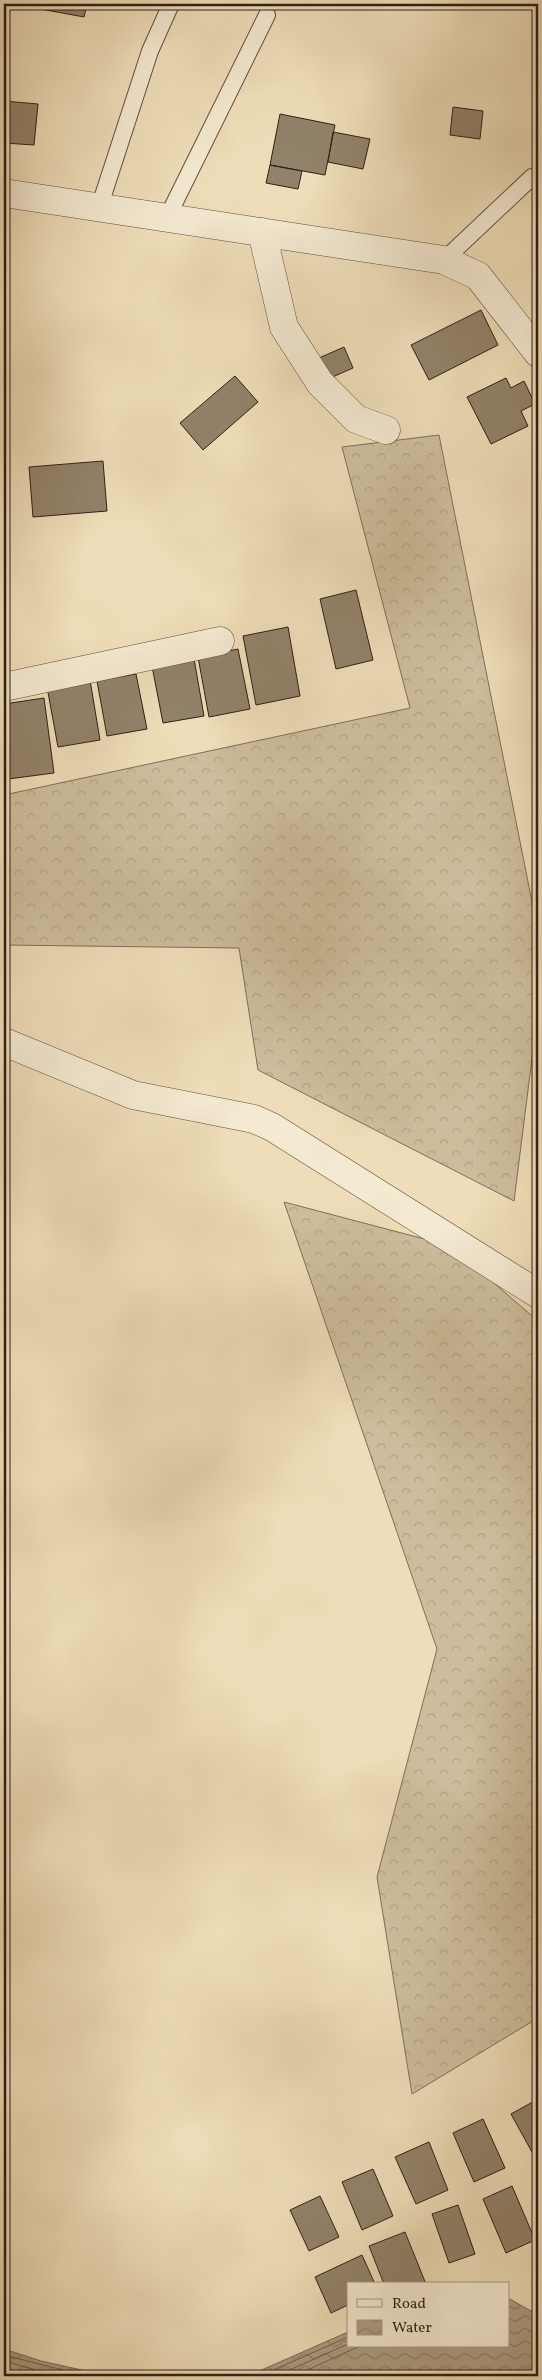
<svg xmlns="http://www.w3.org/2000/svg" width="542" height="2380" font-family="Vollkorn,serif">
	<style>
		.forest { fill: url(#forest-crowns); stroke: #7e6e59 }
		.water { fill: url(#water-waves); stroke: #7a6a56 }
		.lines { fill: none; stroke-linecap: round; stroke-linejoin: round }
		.shore { stroke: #6e5e4c; stroke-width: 1 }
		.building { fill: #92826a; stroke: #2e1f16 }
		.service-casing { stroke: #5e4e3e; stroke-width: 18 }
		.minor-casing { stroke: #5e4e3e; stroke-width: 29 }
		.service { stroke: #f4e9d1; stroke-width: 16 }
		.minor { stroke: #f4e9d1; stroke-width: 28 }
	</style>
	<defs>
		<pattern id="forest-crowns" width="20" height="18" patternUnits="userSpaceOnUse" patternTransform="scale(1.25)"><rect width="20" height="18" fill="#cdbd9c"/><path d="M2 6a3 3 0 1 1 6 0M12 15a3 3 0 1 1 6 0" fill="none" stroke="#b0a286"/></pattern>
		<pattern id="water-waves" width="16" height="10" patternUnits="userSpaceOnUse" patternTransform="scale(1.25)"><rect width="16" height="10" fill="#ad9c81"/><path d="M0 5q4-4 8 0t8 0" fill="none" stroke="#8d7f69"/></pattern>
	</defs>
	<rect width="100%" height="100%" fill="#eeddb8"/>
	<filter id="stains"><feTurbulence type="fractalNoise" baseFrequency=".004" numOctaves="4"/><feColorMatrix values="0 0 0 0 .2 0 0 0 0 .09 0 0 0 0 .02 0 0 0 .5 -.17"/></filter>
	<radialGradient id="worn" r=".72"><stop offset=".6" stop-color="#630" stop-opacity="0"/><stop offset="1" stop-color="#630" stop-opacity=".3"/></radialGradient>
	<path class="forest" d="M439,435L538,932V1011L514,1201L258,1070L239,948L4,945V795L410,708L342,447Z
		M284,1202L451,1246L538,1321V2018L412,2094L377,1877L437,1649Z"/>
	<path class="water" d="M508,2298L538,2315V2376H248L348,2332V2346H508Z
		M4,2349L41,2361L109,2376H4Z"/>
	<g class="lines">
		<path class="shore" d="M4,2355L86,2376
			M4,2361L57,2376
			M260,2376L348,2337
			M276,2376L348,2344
			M294,2376L360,2346"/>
	</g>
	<path class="building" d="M25,4H87L84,17L24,6Z
		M4,101L38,104L34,145L4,143Z
		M453,107L483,111L480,139L450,135Z
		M280,114L335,125L325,175L270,165Z
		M333,132L370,139L363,169L328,162Z
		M270,165L302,171L298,189L266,183Z
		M481,310L498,345L429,380L411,345Z
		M344,347L353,368L328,379L319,358Z
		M235,376L258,402L203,450L180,423Z
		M506,378L511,388L524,381L535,404L521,411L528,426L491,444L467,397Z
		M103,461L107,511L33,517L29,467Z
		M356,590L373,660L336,669L320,599Z
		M288,627L300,696L256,705L243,636Z
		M238,649L250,709L209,717L198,657Z
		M193,653L204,716L163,723L151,661Z
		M136,674L147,729L107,736L97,681Z
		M90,680L100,740L58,747L47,687Z
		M44,698L54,773L8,779L4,743V704Z
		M538,2099V2148L532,2152L511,2114Z
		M483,2119L505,2168L474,2182L453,2133Z
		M429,2142L448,2190L416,2204L395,2157Z
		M373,2169L393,2216L362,2230L342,2182Z
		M512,2186L535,2240L506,2253L483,2199Z
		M320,2196L339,2237L309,2251L290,2210Z
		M458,2205L475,2254L449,2263L432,2214Z
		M405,2232L426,2284H384L369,2246Z
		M362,2255L375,2284H348V2305L331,2313L315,2277Z"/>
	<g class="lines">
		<defs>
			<path id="service" d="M99,208L150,51L171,4
				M167,218L267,15
				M444,260L532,177"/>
			<path id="minor" d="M4,193L444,260L478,276L538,353
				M262,232L284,327L320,383L356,419L386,430
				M4,687L220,641
				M4,1042L133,1095L254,1119L272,1127L538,1294"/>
		</defs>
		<use href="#service" class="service-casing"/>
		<use href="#minor" class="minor-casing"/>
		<use href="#service" class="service"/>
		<use href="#minor" class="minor"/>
	</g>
	<rect width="542" height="2380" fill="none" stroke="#eeddb8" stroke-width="20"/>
	<rect x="5" y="5" width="532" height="2370" fill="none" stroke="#2e1f16" stroke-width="2.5"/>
	<rect x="10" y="10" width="522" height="2360" fill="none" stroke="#2e1f16"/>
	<rect x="347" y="2282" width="162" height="65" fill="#f4e9d1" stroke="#a59886"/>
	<rect x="357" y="2299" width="25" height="8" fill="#f4e9d1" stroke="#a59886"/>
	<text x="392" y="2308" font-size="15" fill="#2e1f16">Road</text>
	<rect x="357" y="2320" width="25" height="15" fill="url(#water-waves)" stroke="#a59886"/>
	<text x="392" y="2332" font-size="15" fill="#2e1f16">Water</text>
	<rect width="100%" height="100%" filter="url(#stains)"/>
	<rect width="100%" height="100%" fill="url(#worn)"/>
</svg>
